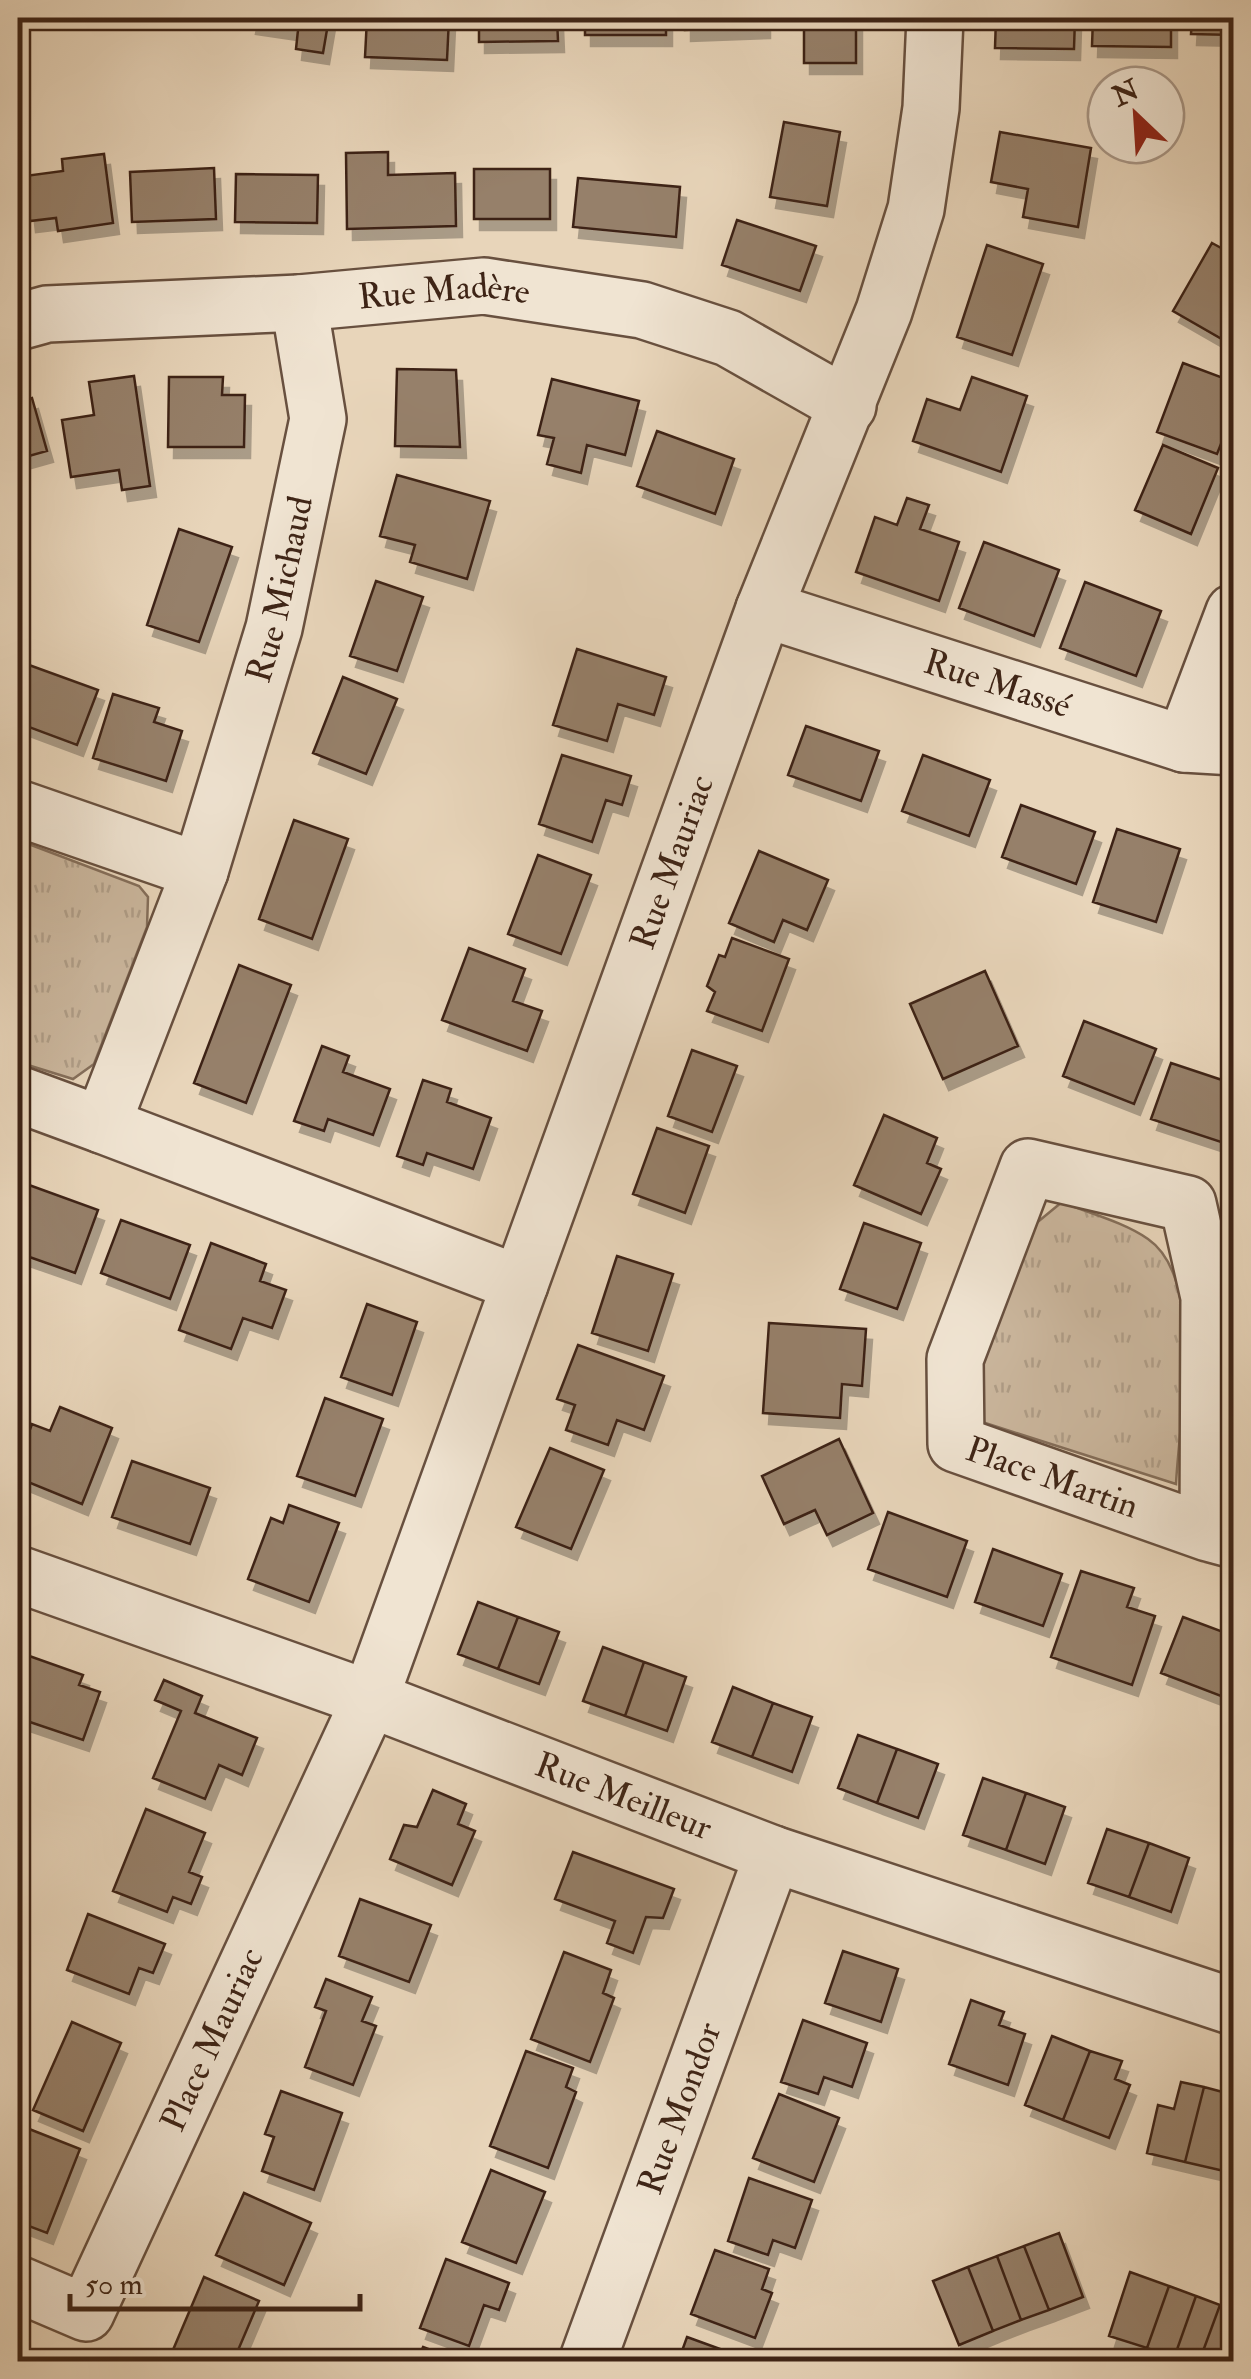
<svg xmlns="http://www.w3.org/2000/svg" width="1251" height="2379" font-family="'IM FELL Double Pica',serif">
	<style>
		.park { fill: url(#park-tufts); stroke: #846e5a; stroke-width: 2.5 }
		.building { fill: #96806b; stroke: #3e2416; stroke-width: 2.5; filter: url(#shadow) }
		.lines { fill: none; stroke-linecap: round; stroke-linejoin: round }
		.minor-casing { stroke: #68503f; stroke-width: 60 }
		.minor { stroke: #f0e4d2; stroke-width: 55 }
		.labels { text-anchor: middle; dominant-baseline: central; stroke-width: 8; stroke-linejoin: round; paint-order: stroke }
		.street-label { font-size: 35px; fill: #3e2416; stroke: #f0e4d2 }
	</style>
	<defs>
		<pattern id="park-tufts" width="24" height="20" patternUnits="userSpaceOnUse" patternTransform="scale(2.5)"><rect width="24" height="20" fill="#cbb79e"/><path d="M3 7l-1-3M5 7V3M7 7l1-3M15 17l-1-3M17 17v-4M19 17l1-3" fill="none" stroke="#af9d87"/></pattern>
		<filter id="shadow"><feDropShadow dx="6" dy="11" stdDeviation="0" flood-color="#0004"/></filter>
	</defs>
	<rect width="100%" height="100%" fill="#e8d5ba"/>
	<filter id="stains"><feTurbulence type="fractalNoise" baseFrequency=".002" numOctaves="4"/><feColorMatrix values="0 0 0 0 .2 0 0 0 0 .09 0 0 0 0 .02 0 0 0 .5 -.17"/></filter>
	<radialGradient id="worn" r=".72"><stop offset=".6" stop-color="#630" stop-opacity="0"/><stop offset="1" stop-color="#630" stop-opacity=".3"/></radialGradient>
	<path class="park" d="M18,840L139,886L148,897L147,927L94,1064L73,1079L18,1062Z
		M1062,1202C1088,1213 1124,1222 1148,1239C1206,1279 1179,1420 1176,1484L979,1421L983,1364L1034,1225Z"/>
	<path class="building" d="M251,18H329L323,53L296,49L298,30L250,23Z
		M367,18H449L447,60L365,57Z
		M479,18H557L558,41L479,42Z
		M585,18H666V35H585Z
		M685,18H764V27L685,30Z
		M804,18H856V63H804Z
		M996,18H1075L1074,49L995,48Z
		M1093,18H1171V47L1092,46Z
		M1192,18H1234V35L1191,34Z
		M784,122L840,132L827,206L770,197Z
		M1000,132L1091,148L1078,227L1023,217L1028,189L991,182Z
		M388,152V175L455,173L456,226L347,229L346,153Z
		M104,154L113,223L58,231L56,218L30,221L25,176L63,171L62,159Z
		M214,168L216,219L132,222L130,172Z
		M474,169H550V219H474Z
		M236,174L318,175L317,223L235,222Z
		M578,178L680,187L676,237L573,227Z
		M737,220L816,246L800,291L722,265Z
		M1212,243L1234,255V346L1173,311Z
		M987,245L1043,264L1012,355L957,337Z
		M1183,363L1234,382V411L1217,454L1157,432Z
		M397,369L456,370L460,447L395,446Z
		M134,376L150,486L122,490L119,470L71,477L62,420L94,415L89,382Z
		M169,377H223L222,395H245L244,447H168Z
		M972,377L1027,396L1001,472L913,441L927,399L960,410Z
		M552,379L639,401L625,455L587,445L581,473L547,464L554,438L538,435Z
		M32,398L47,451L18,459V402Z
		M657,431L734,459L715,514L637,486Z
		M1163,445L1218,468L1191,534L1135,510Z
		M397,475L490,501L467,579L410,562L415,545L380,536Z
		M907,498L929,505L920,529L959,542L939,601L856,572L875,517L897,525Z
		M179,529L232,547L199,642L147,625Z
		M984,542L1059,570L1034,636L959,608Z
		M376,581L423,597L397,671L350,656Z
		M1085,582L1161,611L1136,676L1060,648Z
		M577,649L666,677L654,715L618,704L607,741L553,725Z
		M18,661L98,690L77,745L18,723Z
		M343,677L397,699L366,774L313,753Z
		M113,694L159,708L154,722L182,731L166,781L93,758Z
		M806,726L879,751L861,801L788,775Z
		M562,755L631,776L622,805L606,800L592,842L539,824Z
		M923,755L990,780L969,836L902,811Z
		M1021,805L1095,832L1076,884L1002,857Z
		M294,820L348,839L312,939L259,919Z
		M1117,829L1180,849L1156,922L1093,902Z
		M759,851L828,880L807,930L783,920L774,942L729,923Z
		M538,855L591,875L561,954L508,934Z
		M1232,863H1234V921L1224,919Z
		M732,938L789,959L762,1031L707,1011L715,992L707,986L719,955L725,957Z
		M469,948L525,969L513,1001L542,1011L527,1051L442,1020Z
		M239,965L291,985L246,1103L194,1083Z
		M985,971L1018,1046L943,1079L910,1004Z
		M1084,1021L1156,1049L1134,1104L1063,1076Z
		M322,1046L349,1056L343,1072L390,1089L373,1135L328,1119L324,1131L294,1121Z
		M692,1050L737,1066L712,1132L668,1116Z
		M1171,1063L1234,1084V1106L1221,1142L1151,1119Z
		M423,1080L451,1089L447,1102L491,1118L473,1169L427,1153L423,1165L397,1156Z
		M884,1115L937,1138L927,1163L941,1169L921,1214L854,1185Z
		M657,1128L709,1146L685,1213L633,1194Z
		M18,1181L98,1210L75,1273L18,1253Z
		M121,1220L190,1245L170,1299L101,1273Z
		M864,1223L921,1243L897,1309L840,1289Z
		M211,1243L266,1264L260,1281L286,1290L272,1328L243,1318L231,1349L179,1330Z
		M617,1256L673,1274L648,1351L592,1333Z
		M367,1304L417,1322L392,1395L341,1377Z
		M769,1323L866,1329L862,1386L842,1384L840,1418L763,1413Z
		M578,1345L664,1376L644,1430L617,1420L608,1445L566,1430L575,1405L557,1399Z
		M325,1398L383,1419L355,1496L297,1476Z
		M60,1407L112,1428L82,1504L18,1478V1461L32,1424L50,1431Z
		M839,1439L873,1513L827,1535L815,1510L784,1524L762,1476Z
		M550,1448L604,1470L571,1549L516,1527Z
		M132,1461L210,1488L190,1544L112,1517Z
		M289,1505L339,1523L309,1602L248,1579L271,1518L283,1523Z
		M888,1512L967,1541L947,1597L868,1569Z
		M993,1549L1062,1574L1043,1626L975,1602Z
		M1081,1571L1134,1588L1127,1607L1155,1616L1132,1685L1051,1657Z
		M478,1602L518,1617L498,1669L458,1654Z
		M518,1617L559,1632L539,1684L498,1669Z
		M1183,1617L1234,1636V1701L1161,1673Z
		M603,1647L644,1662L625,1716L583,1701Z
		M18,1652L83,1675L79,1685L100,1692L83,1740L18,1718Z
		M644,1662L686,1677L667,1731L625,1716Z
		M164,1680L202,1696L195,1713L257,1738L242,1775L219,1765L205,1799L153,1778L181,1711L155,1700Z
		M733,1687L773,1703L752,1757L712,1742Z
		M773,1703L812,1717L792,1772L752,1757Z
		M858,1735L897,1749L877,1803L838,1788Z
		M897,1749L938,1764L918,1818L877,1803Z
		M983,1778L1026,1793L1006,1850L963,1835Z
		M433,1790L466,1804L458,1824L475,1831L452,1885L390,1859L404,1825L417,1827Z
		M1026,1793L1065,1807L1045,1864L1006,1850Z
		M146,1809L205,1833L189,1872L202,1877L191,1904L173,1897L167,1912L113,1891Z
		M1107,1829L1149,1843L1129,1897L1088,1883Z
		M1149,1843L1189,1858L1171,1912L1129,1897Z
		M573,1852L674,1889L663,1918L646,1917L633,1953L607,1943L615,1921L555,1899Z
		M1233,1874H1234V1930L1222,1928Z
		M360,1899L431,1925L409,1982L339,1956Z
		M88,1914L165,1944L153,1973L139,1968L129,1994L67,1970Z
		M843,1951L898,1969L881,2022L825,2003Z
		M564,1952L611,1970L603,1993L614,1998L590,2062L531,2039Z
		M326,1979L372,1997L362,2021L376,2026L353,2085L305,2067L326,2011L315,2007Z
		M971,2000L1004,2012L999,2025L1025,2034L1008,2085L949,2064Z
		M803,2020L867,2043L852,2087L824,2077L818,2094L781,2082Z
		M72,2022L121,2043L83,2131L33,2110Z
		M1052,2036L1090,2051L1063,2120L1025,2105Z
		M526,2051L573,2068L566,2087L576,2092L548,2168L490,2146Z
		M1090,2051L1122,2061L1115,2079L1130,2085L1109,2138L1063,2120Z
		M1181,2082L1204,2087L1185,2162L1147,2153L1158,2105L1174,2109Z
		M1204,2087L1230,2094L1224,2118L1234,2121V2131L1224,2171L1185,2162Z
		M281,2091L342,2113L314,2190L262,2171L274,2137L265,2134Z
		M779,2094L839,2118L814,2182L753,2158Z
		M19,2125L80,2149L47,2233L18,2222Z
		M491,2170L545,2192L516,2263L462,2242Z
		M749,2178L812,2200L795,2248L773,2240L768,2255L728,2241Z
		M244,2193L311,2223L284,2285L216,2255Z
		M1059,2233L1083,2297L1049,2310L1024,2246Z
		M1024,2246L1049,2310L1021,2320L997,2256Z
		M715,2250L769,2269L762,2289L772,2293L755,2338L691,2314Z
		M997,2256L1021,2320L993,2331L968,2267Z
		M446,2259L509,2283L499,2310L484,2305L469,2346L420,2328Z
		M968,2267L993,2331L959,2345L933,2281Z
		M1130,2272L1169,2286L1147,2348L1109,2336Z
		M204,2277L259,2301L233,2362L170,2357Z
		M1169,2286L1196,2296L1174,2358L1147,2348Z
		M1196,2296L1220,2305L1199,2362H1184L1174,2358Z
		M1220,2305L1234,2310V2362H1199Z
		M687,2337L753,2361L678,2362Z
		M423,2347L462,2362H417Z"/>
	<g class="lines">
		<defs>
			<g id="minor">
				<path id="s1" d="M18,322L47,314L299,303L484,286L642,310L728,338L848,406"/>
				<path id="s2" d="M764,609L1184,744L1234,747"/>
				<path d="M1184,744L1234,612"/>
				<path d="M18,808L200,871"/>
				<path id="s3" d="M18,1094L102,1125L200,871L274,628L318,419L299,303"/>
				<path d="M102,1125L520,1284"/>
				<path id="s4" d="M1208,1533L1209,1297L1188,1204L1028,1167L955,1359L956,1444L1208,1533L1234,1540"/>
				<path id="s5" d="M18,1574L370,1699L773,1854L1234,2007"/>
				<path id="s6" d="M18,2284L86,2313L370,1699L764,609L884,311L916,209L931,108L935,18"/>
				<path id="s7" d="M587,2362L773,1854"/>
			</g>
		</defs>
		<use href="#minor" class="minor-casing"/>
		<use href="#minor" class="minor"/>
	</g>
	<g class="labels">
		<g class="street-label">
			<text stroke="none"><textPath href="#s1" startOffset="428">Rue Madère</textPath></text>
			<text stroke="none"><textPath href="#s3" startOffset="655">Rue Michaud</textPath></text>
			<text stroke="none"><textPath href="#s2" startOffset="245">Rue Massé</textPath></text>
			<text stroke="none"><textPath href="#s6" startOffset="1640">Rue Mauriac</textPath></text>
			<text stroke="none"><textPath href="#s4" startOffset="888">Place Martin</textPath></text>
			<text stroke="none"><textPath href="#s5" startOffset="645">Rue Meilleur</textPath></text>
			<text stroke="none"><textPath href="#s6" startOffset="375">Place Mauriac</textPath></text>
			<text stroke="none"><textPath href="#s7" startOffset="270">Rue Mondor</textPath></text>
		</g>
	</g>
	<rect width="1251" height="2379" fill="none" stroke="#e8d5ba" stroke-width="60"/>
	<rect x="20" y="20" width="1211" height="2339" fill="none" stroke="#3e2416" stroke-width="5"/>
	<rect x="30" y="30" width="1191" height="2319" fill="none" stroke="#3e2416" stroke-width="2.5"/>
	<g transform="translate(1136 115) rotate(335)"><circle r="48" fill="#f0e4d2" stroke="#a99787" stroke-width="2.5"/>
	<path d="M0-8L18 38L0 25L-18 38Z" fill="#8f2418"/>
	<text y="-15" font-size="28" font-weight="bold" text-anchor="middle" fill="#3e2416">N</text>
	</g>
	<path d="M70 2294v15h290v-15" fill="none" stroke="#3e2416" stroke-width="5"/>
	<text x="85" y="2294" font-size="30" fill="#3e2416" stroke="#f0e4d2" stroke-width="8" paint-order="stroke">50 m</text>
	<rect width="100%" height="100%" filter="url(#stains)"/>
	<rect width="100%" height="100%" fill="url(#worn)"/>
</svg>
